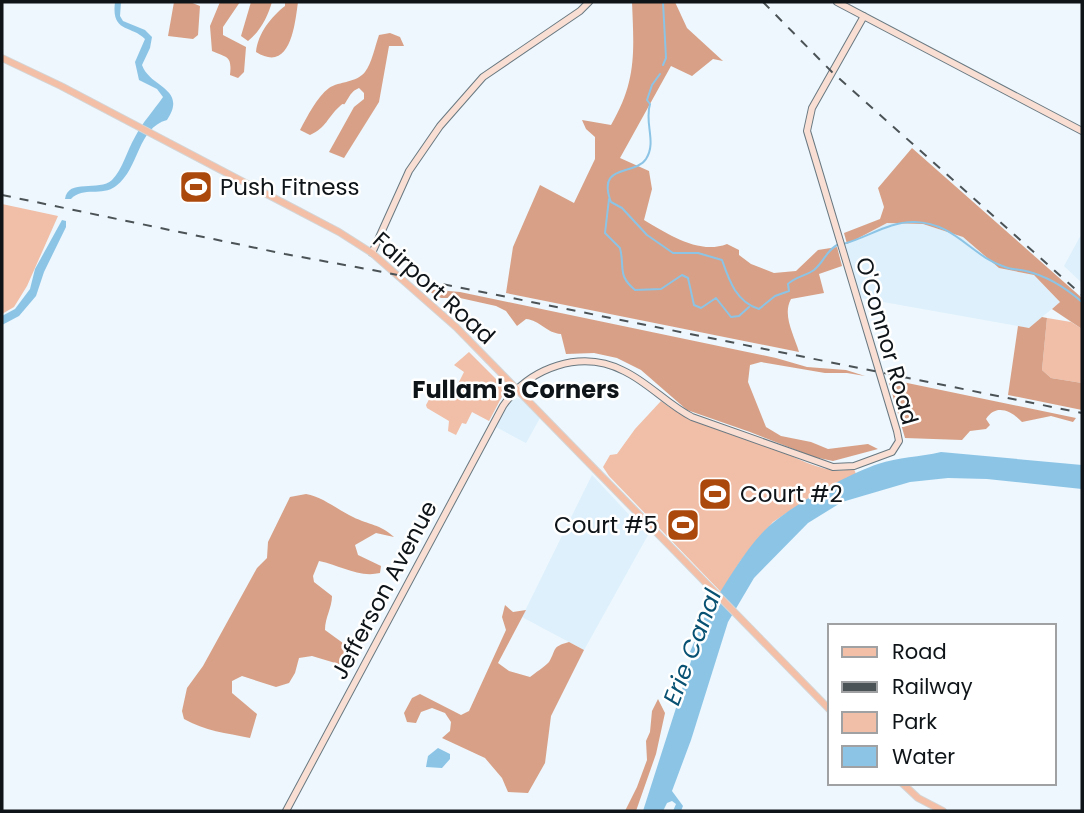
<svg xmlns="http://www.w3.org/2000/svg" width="1084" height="813" font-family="Poppins,sans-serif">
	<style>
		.built { fill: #ddf0fc }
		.green { fill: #f1bea7 }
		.forest { fill: #d8a086 }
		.water { fill: #8cc4e6 }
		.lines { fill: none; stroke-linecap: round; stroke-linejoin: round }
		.stream { stroke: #8cc4e6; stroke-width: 2 }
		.secondary-casing { stroke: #697881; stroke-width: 8 }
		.primary-casing { stroke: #d4d5d5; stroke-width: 8 }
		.secondary { stroke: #f9dfd3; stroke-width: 6 }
		.primary { stroke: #f4bfa7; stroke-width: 6 }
		.rail { stroke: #4c5357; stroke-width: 2; stroke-dasharray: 9 9; stroke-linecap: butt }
		.labels { text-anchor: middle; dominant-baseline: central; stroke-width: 5; stroke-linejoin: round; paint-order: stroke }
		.poi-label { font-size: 23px; fill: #0e1418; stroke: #fff; text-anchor: start }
		.street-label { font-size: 23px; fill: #0e1418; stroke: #fff }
		.neighbourhood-label { font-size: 24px; font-weight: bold; fill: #0e1418; stroke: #fff }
		.water-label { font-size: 24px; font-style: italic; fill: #085173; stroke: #fff }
	</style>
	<rect width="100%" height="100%" fill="#edf7fd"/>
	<path class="built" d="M887,223L923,224L963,237L999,268L1034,275L1060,302L1029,328L861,298L844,245Z
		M1082,233V283L1064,266Z
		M515,398L521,399L540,418L526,443L496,427L509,404Z
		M592,475L648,535L584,650L522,617Z"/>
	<path class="green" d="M2,204L58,216L27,286L14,307L2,314Z
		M1047,318L1071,322L1082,329V383L1051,378L1042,370Z
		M469,352L506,389L489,421L472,412L466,424L462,423L456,435L448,431L449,421L427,408L426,405L438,383L454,392L464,372L454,365Z
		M661,401C692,425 730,432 766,445C788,453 810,467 833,470C840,471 847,470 854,469L856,474L812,496L773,522L741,560L721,592L609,476L603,467L610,455L617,454L635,429Z"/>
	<path class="forest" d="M174,2H190L200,6L198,35L193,39L168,36Z
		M220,2H240L223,27V35L246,47L244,72L238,78L230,75C232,56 228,58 212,51L210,26Z
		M251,2H272C268,16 260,32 248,41L241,36Z
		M285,2H298C295,23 291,74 256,52C258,33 271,17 285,6Z
		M632,2H675L687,28L723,61L713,59L692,76L671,66L620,158L649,171L652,189L644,220C668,234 699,255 727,244L739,250V255L751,264L774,273L796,271L818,250L837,247L842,266L819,274L824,293L791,299C782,315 794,335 799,352L506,293L513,247L540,185L574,203L595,159V137L586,129L582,120L611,125C637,81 634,51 632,2Z
		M390,33L400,37L404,46H389L379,102L344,158L329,152L354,107L364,99V93L359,88C352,91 351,94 347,100C342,109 346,100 339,107C327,118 327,127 310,135L300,130C307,117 317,97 329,88C340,81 356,83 365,72C372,63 375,46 379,35Z
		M912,148L1082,298V329L1052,309L1060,302L1034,275L999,268L963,237L923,224L887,223L847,244L844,233L880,219L884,207L878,188Z
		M425,289L460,292L776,358L807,367L846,370L865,376L847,373H825L761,362L750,365L748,382L766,427L781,436L811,442L828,449L868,444L878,449L833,461L814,457L750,432L687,410L641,370L617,358L594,353L566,354L561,334C546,333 540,320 526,319L517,326L506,311L496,306L460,298H441Z
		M1042,317L1047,318L1042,370L1051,378L1082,383V410L1008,395L1018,326L1029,328Z
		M888,379L1076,418L1073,422L1051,416L1022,422C1012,411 996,403 986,419L990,425L986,429L970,431L962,440L905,438Z
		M306,494C323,497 338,510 353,517C369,525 380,524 394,537L376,533L355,545L358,555L381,566L380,573C358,578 340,565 319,561L313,576L314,582L332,596C332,608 325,617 325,630L358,654L352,668L312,656L299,658L295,673L289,683L276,687L242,676L232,681V693L257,714L250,738C226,733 205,731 184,719L182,711L187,688L203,666L257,568L267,558L268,542L290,497Z
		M505,605L513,612L526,610L498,663L509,671L530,677C535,673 544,667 549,662C557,649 551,647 569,642L584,650L551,716L545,763L528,793L508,792L502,778L485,758L442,738L450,731L451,722L445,713L432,708L421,712L416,723L407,722L404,713L412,698L420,694L461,715L469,711L506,630L502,617Z
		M658,699L665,713L656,754L636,811H625L637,787L647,760L646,741L650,732L652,711Z"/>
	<path class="water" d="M115,2H121L120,16L123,21L145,30L152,37L150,48L142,65C150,88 188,88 167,120C137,128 140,168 116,186C102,197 83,186 71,199H65C68,178 99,192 112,180C123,169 127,150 135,137C142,123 154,110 163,97L157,89L139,80L135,62L145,39C131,25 111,33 115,2Z
		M62,220L66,221V227L44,272L36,296L19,316L2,325V316L15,309L30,289L35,269Z
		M941,452L1082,465V489L987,479L948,478L910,482L842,502L808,523L754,578L728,622L691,740L672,791L683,806L681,811H673L676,804L672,801L667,803L663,811H643L692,658L690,652L708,609L711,607C726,583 743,553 763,532C786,508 846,475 878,464C898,457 920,457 941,452Z
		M438,748L450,754V759L442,768L426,767L428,756Z"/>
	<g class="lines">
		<path class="stream" d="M663,65L666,58L663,2
			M660,74L652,85L647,100L650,104C644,123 657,142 646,159C635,176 596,163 611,202L622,208L647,235L673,253H698L722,260C729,280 736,302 759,309L775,296L789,291L788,284C796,276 806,276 814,270C824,262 826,251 837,245
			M609,199L605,233L620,248C625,268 617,275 635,290L661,289L682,275L688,278L694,305L701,308L716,298L731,317L739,316L749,307
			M843,244C867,238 889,221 915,222C955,223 971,256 1005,267C1012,270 1019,269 1026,271C1047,276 1066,288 1082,302"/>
		<defs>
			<path id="secondary" d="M837,2L1082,131
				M372,253L409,171L440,126L483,77L580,11L589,2
				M286,811L503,406C530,367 581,349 624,371C649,383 668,405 692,417L833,467L854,466L892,452L899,441L897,431L807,131L812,108L864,16"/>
			<path id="primary" d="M2,58L61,86L339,232L372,253L456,327L830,710
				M902,783L918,798L943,811"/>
		</defs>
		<use href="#secondary" class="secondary-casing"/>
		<use href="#primary" class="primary-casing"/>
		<use href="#secondary" class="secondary"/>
		<use href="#primary" class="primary"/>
		<path class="rail" d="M763,2L832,72L1082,295
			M2,195L285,254L383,272L1082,413"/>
	</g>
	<defs>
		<symbol id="stadium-square" viewBox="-11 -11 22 22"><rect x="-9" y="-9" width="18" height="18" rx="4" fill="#ab490c" stroke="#fff"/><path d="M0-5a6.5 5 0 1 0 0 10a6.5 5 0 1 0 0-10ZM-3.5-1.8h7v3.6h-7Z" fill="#fff"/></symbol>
	</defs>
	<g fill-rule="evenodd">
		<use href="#stadium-square" x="177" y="168" width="38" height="38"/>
		<use href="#stadium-square" x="696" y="475" width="38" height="38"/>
		<use href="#stadium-square" x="664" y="506" width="38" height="38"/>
	</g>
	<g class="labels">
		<g class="poi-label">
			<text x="220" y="187">Push Fitness</text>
			<text x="740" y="494">Court #2</text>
			<text x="658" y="525" text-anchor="end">Court #5</text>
		</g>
		<g class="street-label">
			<text transform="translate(434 288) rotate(42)">Fairport Road</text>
			<text transform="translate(887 341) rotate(74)">O'Connor Road</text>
			<text transform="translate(384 590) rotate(-62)">Jefferson Avenue</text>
		</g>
		<g class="neighbourhood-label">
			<text x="516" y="389">Fullam's Corners</text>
		</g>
		<g class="water-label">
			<text transform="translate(692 647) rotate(-69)">Erie Canal</text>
		</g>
	</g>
	<rect width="1084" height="813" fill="none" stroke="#0e1418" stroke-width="7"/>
	<rect x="828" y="624" width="228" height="161" fill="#ffffff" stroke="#9fa1a3" stroke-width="2"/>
	<rect x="842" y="647" width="35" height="10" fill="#f4bfa7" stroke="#9fa1a3" stroke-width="2"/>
	<text x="892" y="659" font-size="21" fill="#0e1418">Road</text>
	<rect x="842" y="682" width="35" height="10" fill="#4c5357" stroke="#9fa1a3" stroke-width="2"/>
	<text x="892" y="694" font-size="21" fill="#0e1418">Railway</text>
	<rect x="842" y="712" width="35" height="21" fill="#f1bea7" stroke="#9fa1a3" stroke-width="2"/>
	<text x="892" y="729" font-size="21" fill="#0e1418">Park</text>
	<rect x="842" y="746" width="35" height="21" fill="#8cc4e6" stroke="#9fa1a3" stroke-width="2"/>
	<text x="892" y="764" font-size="21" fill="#0e1418">Water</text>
</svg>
